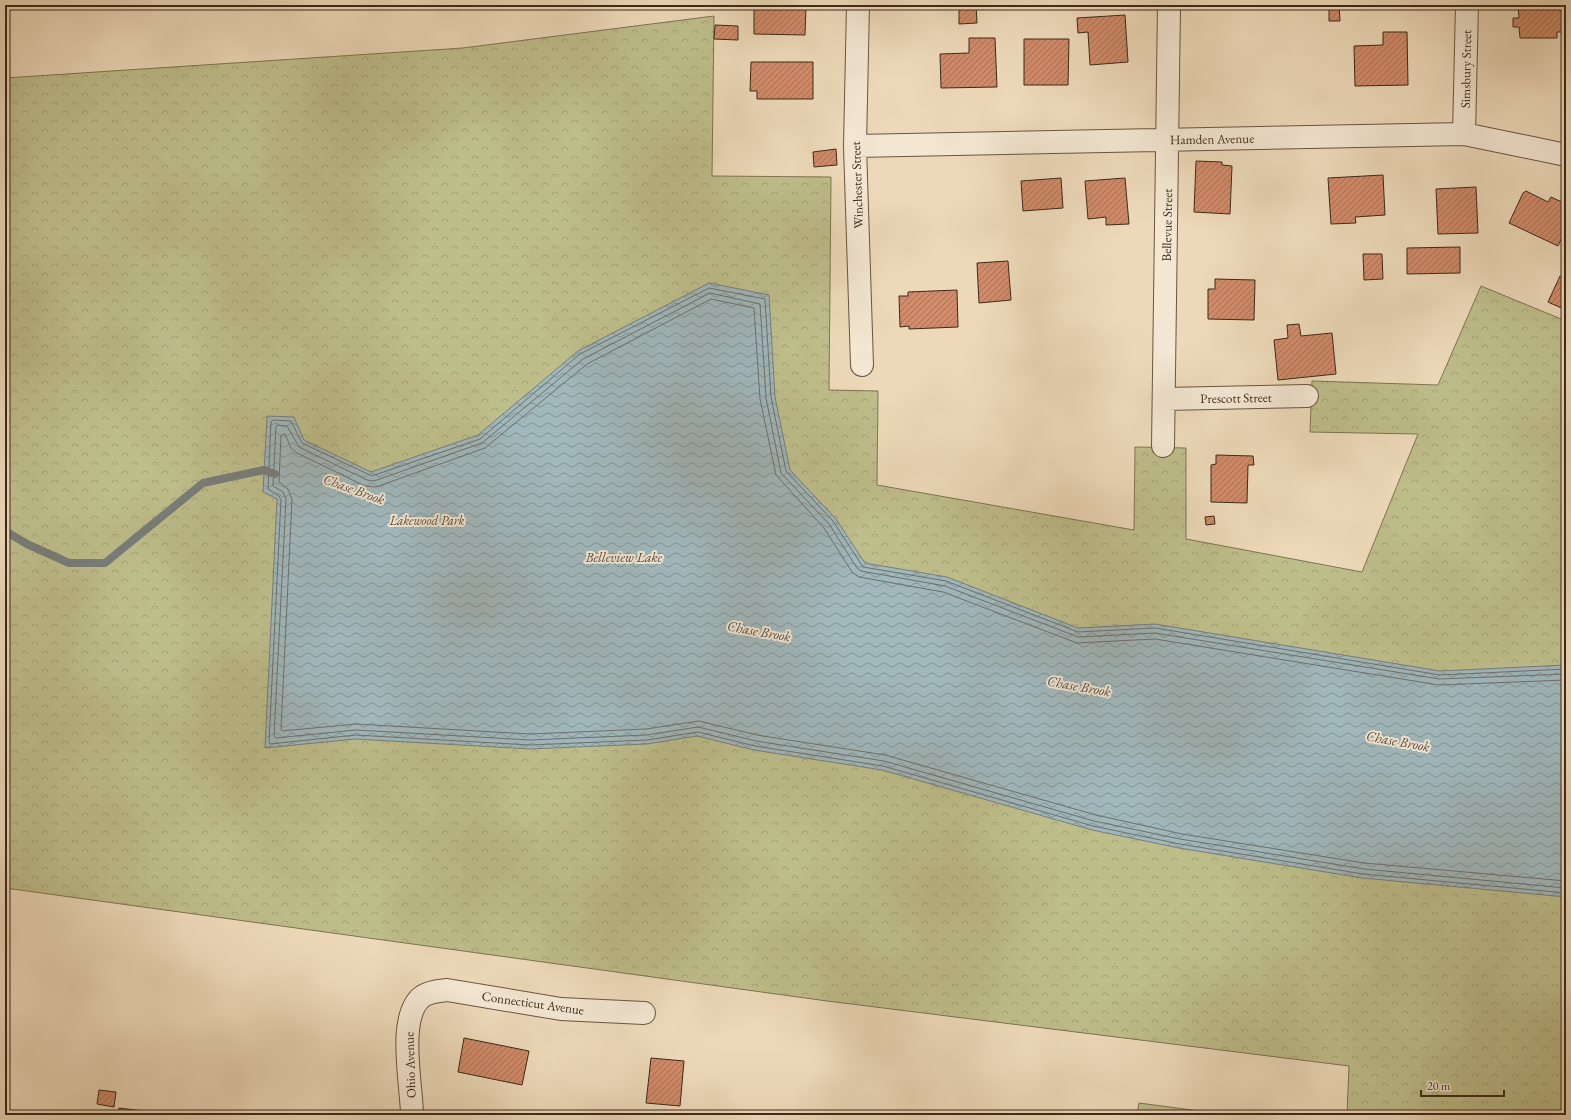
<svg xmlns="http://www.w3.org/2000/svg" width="1571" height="1120" font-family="'EB Garamond',serif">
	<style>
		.forest { fill: url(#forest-crowns); stroke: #7e7452 }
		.water { fill: url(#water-waves); stroke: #787e7b }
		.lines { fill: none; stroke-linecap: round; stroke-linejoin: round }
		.shore { stroke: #6e706a; stroke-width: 1 }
		.stream { stroke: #787e7b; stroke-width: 8 }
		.building { fill: url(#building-hatch); stroke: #3d2919 }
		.minor-casing { stroke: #695541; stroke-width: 24 }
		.minor { stroke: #f3e6d2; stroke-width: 22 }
		.labels { text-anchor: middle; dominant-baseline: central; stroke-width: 4; stroke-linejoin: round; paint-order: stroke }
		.street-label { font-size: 13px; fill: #3d2919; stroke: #f3e6d2 }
		.park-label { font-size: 13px; font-style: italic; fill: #5d4e36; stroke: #f3e6d2 }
		.water-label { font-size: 14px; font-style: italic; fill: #564c42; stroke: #f3e6d2 }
	</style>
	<defs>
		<pattern id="forest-crowns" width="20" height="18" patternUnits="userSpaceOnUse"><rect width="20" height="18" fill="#bebe8b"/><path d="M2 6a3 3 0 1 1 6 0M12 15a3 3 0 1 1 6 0" fill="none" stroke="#a4a377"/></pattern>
		<pattern id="water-waves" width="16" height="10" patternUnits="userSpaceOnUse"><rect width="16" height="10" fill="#a0b7bc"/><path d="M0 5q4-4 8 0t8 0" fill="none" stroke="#849598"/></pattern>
		<pattern id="building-hatch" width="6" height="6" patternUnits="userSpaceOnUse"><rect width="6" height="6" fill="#cf8b6b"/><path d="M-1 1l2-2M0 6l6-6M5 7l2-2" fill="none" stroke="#a97257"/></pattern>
	</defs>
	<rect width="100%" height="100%" fill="#edd9b9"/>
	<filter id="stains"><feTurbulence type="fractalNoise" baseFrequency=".005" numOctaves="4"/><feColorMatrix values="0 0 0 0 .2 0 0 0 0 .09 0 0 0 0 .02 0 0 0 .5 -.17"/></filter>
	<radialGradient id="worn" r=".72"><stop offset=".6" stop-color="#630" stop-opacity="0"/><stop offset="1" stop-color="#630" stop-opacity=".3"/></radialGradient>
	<path class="forest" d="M714,16L712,176L831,177L829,390L878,391L877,485L1134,530L1135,447L1186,448V539L1362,572L1418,434L1310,432L1312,381L1438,385L1481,286L1566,321V1115H1347L1349,1066L827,1001L5,888V78L463,48Z
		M1139,1103L1230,1115H1137Z"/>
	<path class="water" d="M709,283L769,295L775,397L790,470L836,519L865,563L947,577L1078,628L1155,624L1440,671L1566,665V897L1362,878L1179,848L1092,830L882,770L754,750L697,736L647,744L530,749L355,739L265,748L277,499L263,492L267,416L294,417L304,440L371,472L478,435L578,351Z"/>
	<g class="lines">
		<path class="shore" d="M1566,669L1440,675L1155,628L1078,632L946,581L863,567L833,521L786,471L771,397L765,299L709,288L580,354L480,439L372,476L302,443L291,421L273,420L271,422L268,489L279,496L281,500L269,742L270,744L356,735L530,745L647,740L698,732L755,746L883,766L1093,826L1180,844L1363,874L1566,893
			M1566,674L1439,679L1155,633L1078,637L945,586L861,571L857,568L829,524L781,473L766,398L760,304L710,293L583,359L482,443L374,481L367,480L299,447L287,426L277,425L276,427L273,486L283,492L286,499L274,736L276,738L356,730L530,740L646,735L698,727L756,741L884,761L1094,821L1180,839L1364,869L1566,888
			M1566,680L1439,685L1155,639L1077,643L943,592L859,577L852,572L824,528L776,475L760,399L754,308L711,299L587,364L485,448L376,487L365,486L297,453L291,448L285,434L281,435L279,482L288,489L292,499L281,729L282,731L356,724L530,734L646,729L699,721L757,735L885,755L1096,815L1182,834L1364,863L1566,881"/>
		<path class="stream" d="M5,531L27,544L69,563H105L203,483L264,470L275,474"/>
	</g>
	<path class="building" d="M763,5H806L805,35L754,34V6Z
		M959,5H976L977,23L959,24Z
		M1339,5L1340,21H1329V6Z
		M1518,5H1558V10H1566V32H1557V38H1520L1519,27H1513V18H1519Z
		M1125,15L1128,62L1090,65L1088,32L1078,33L1077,18Z
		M715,25L738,26V40L714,39Z
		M1383,32H1407L1408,85L1355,86L1354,46L1383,45Z
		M969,38H995L997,87L941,88L940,54L969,53Z
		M1024,39H1069L1068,85H1024Z
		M751,62H813V99H757V91H750Z
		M836,149L837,165L814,167L813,152Z
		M1196,161L1222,162V165L1232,166L1230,214L1194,212Z
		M1383,175L1385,215L1355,217L1356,223L1331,224L1328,178Z
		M1061,178L1063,208L1023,211L1021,181Z
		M1125,178L1129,224L1106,225V217L1088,219L1085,181Z
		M1476,187L1478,233L1438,234L1436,189Z
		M1526,191L1548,202L1551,197L1566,204V229L1558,246L1509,223L1523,193Z
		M1460,247V273L1407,274V248Z
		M1363,254H1382L1383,279L1364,280Z
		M1008,261L1011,300L979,303L977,263Z
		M1560,276L1566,279V310L1548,302Z
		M1215,279L1255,280L1254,320L1208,319V289H1215Z
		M957,290L958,327L909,329V326L900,327L899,296H908V292Z
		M1299,324L1301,336L1332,333L1336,374L1278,380L1274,340L1288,338L1287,325Z
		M1216,455L1253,456L1254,465H1248L1247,503L1211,502V465L1216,464Z
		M1214,516L1215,524L1206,525L1205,517Z
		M464,1038L529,1051L522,1085L458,1072Z
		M651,1058L684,1061L680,1106L646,1103Z
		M99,1090L116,1092L114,1107L97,1104Z
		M119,1108L144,1111L143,1115H118Z"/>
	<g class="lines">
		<defs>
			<path id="minor" d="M858,5L855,146L862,365
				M1464,134L1467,5
				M855,146L1464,134L1566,155
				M1165,399L1307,396
				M1163,446L1169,5
				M412,1115C412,1086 396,1015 423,996C431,991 439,991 447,990L561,1009L644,1013"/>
		</defs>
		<use href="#minor" class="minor-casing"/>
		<use href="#minor" class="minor"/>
	</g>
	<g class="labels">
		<g class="street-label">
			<text transform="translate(1466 69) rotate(-89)">Simsbury Street</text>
			<text transform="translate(1212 139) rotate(-1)">Hamden Avenue</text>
			<text transform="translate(857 185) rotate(-92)">Winchester Street</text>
			<text transform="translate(1167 225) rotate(-89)">Bellevue Street</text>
			<text transform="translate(1236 398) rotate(-1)">Prescott Street</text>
			<text transform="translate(533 1003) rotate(8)">Connecticut Avenue</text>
			<text transform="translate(410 1065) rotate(-92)">Ohio Avenue</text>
		</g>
		<g class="park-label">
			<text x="427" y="520">Lakewood Park</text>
		</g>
		<g class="water-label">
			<text transform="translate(354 489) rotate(20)">Chase Brook</text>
			<text x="624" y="557">Belleview Lake</text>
			<text transform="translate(759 631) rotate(10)">Chase Brook</text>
			<text transform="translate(1079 686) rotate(10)">Chase Brook</text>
			<text transform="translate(1398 741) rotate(10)">Chase Brook</text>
		</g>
	</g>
	<rect width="1571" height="1120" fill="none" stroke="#edd9b9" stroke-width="20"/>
	<rect x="6" y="6" width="1559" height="1108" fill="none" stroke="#3d2919" stroke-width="2"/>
	<rect x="10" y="10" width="1551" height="1100" fill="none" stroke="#3d2919"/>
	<path d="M1421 1090v6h83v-6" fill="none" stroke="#3d2919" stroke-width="2"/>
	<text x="1427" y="1090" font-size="12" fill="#3d2919" stroke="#f3e6d2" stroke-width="3" paint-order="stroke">20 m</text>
	<rect width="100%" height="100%" filter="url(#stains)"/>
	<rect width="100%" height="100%" fill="url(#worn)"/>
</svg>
